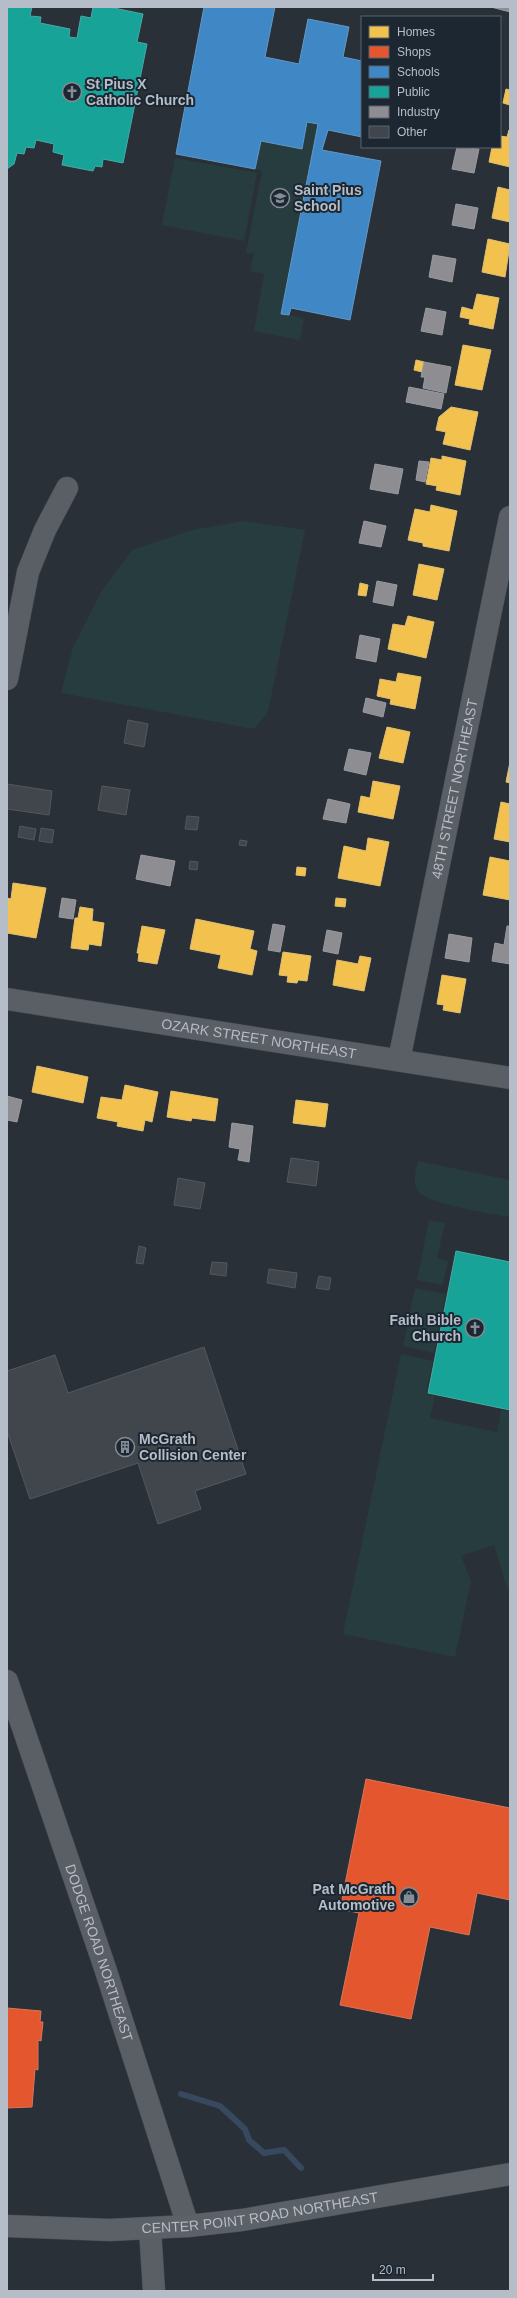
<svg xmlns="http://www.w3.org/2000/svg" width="517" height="2298" font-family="Arial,sans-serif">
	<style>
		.green { fill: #273c3e }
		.homes { fill: #f2c14e; stroke: #dfc073 }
		.shops { fill: #e4572e; stroke: #d6765c }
		.schools { fill: #3f88c5; stroke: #6298c6 }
		.public { fill: #17a398; stroke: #46aba6 }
		.industry { fill: #8d8d92; stroke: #999ba2 }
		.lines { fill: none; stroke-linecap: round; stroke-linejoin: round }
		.stream { stroke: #38495f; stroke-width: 6 }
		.building { fill: #41464c; stroke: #52585f }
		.minor-casing { stroke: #484c52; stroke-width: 23 }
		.major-casing { stroke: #484d54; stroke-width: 23 }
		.minor { stroke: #5a5e65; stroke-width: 22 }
		.major { stroke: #5c6167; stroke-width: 22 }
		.labels { text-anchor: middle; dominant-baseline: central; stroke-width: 4; stroke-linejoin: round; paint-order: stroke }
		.poi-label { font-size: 14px; font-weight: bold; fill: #b4bdc8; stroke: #1d2732; text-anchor: start }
		.street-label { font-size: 14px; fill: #b4bdc8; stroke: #1d2732 }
	</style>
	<rect width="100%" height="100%" fill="#2a3037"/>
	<path class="green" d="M307,122L318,124L281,314L304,318L300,340L254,331L264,274L250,271L254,254L246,253L262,171L255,169L261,141L302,149Z
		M175,158L257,173L244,241L162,225Z
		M244,521L305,530L268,712L254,729L61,693L73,647L101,592L132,550L192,530Z
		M418,1161L510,1180V1217C493,1214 427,1204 418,1191C412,1182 416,1171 418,1161Z
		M429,1220L445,1223L437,1258L448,1261L443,1285L417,1280Z
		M415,1288L446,1294L434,1353L403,1346Z
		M401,1354L433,1361L426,1393L435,1396L430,1418L497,1432L501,1410L510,1411V1589L507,1588L494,1545L461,1556L471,1581L455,1657L343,1634Z"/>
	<path class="homes" d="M506,89L510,90V105L503,103Z
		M509,130L510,167L489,162L492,147H500V136L507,137Z
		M498,187L510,190V222L492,218Z
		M488,239L510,244L505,277L482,272Z
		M477,294L499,298L493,329L469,324L470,319L460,317L462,307L473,310Z
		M463,345L491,350L482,390L455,385Z
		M416,360L424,362L422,372L414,370Z
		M451,407L478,412L470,450L443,444L446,432L436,430L439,417Z
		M442,456L466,461L460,495L436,490L437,486L426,484L431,458L442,460Z
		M431,505L457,511L449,551L423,546V543L408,540L415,509L430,512Z
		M419,564L444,569L437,600L413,595Z
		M360,583L368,585L366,596L358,595Z
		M408,616L434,622L426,658L388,649L393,624L405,626Z
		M398,673L421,677L415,709L390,704L391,699L377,696L380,679L396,682Z
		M387,727L410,732L403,763L379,758Z
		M510,762V783L506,782Z
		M373,781L400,786L393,819L358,812L361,796L370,798Z
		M501,802L510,804V842L494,839Z
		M368,838L389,842L380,886L338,878L344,846L366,851Z
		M490,857L510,861V900L483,895Z
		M297,867L306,868L305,876L296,875Z
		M13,883L46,888L36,938L7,933V898L11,899Z
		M336,898L346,899L345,907L335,906Z
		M80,907L93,909L92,921L104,923L101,946L89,944L88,950L71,948L75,918H78Z
		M196,919L254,931L250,949L257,951L252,975L218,968L221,955L190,949Z
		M142,926L165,930L157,964L138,961L139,953H137Z
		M283,952L311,956L307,981L298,980L297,983L287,982L288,976L279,975Z
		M360,956L371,958L364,991L333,985L337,960L358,964Z
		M442,975L466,979L460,1013L443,1010L444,1005L437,1004Z
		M37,1066L88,1077L83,1103L32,1092Z
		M125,1085L158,1092L152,1122L145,1120L143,1131L117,1126L118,1122L97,1118L101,1097L122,1100Z
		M171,1091L218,1099L215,1121L192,1118L191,1121L167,1117Z
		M296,1100L328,1104L325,1127L293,1123Z"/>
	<path class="shops" d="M366,1779L510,1808V1900L477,1893L469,1935L430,1927L411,2019L340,2005L359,1913L340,1909Z
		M7,2008L41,2011L40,2022H43L41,2041L38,2040V2070L35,2069L32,2107L7,2108Z"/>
	<path class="schools" d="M204,7H275L265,57L299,64L308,19L349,27L343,57L362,61V137L328,130L322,150L381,161L350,320L291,308L289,315L281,314L318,124L307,122L302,149L261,141L255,169L176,154Z"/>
	<path class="public" d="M7,7H32L30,16L41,17L40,23L70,29L69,37L77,38L81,16L91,18L93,7H109L143,14L137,42L147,44L123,163L103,159L102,167L95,166L93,171L62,165L64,155L53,152L54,144L36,140L34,148L26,147L24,154L17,153L14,164L7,169Z
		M456,1251L510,1262V1410L428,1393Z"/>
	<path class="industry" d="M491,7H510V12Z
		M457,147L479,149L474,173L452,169Z
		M456,204L478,208L474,229L452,225Z
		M433,255L456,259L452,282L429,277Z
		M426,308L446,312L442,335L421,331Z
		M424,362L451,367L446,393L423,388L425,377H421Z
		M409,387L444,394L441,409L406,402Z
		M419,461L429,462L425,482L416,480Z
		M375,464L403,469L398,494L370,489Z
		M364,521L386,526L381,547L359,543Z
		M377,581L397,585L393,606L373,602Z
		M360,635L380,639L376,662L356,658Z
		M366,698L386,703L383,717L363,712Z
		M349,749L371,753L366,775L344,770Z
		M328,799L350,804L346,823L323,819Z
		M141,855L175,861L170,886L136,879Z
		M62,898L76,900L73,919L59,917Z
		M273,924L285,926L280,952L268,950Z
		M507,926H510V964L492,961L495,943L504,945Z
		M327,930L342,933L338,954L323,951Z
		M449,934L472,938L469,962L445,958Z
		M7,1096L22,1100L17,1122L7,1120Z
		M232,1123L253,1126L249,1162L238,1160L240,1149L229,1147Z"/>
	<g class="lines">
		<path class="stream" d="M181,2094L220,2106L245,2129L249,2140L264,2153L284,2150L301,2168"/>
	</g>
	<path class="building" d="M128,720L148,724L144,747L124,743Z
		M7,784L52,791L49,815L7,809Z
		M102,786L130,790L126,815L98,810Z
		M187,816L199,817L197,830L185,829Z
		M20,826L36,829L34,840L18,837Z
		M41,828L54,830L52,843L39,841Z
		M240,840L247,841L246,846L239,845Z
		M190,861L198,862L197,870L189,869Z
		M291,1158L319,1162L316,1186L287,1182Z
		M178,1178L205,1183L200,1209L174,1205Z
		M139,1246L146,1248L143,1264L136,1263Z
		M212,1262L227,1263L226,1276L210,1274Z
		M269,1269L297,1273L295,1288L267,1283Z
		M319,1276L331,1278L329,1290L316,1288Z
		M204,1347L246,1474L195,1491L201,1509L158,1524L138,1463L30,1499L7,1431V1371L55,1355L68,1393Z"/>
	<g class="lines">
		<defs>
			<g id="minor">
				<path d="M7,679L28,572L45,530L67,488"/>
				<path id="s1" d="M7,999L510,1078"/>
				<path id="s2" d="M399,1060L510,517"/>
				<path id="s3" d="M7,1681L105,1968L188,2226"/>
				<path d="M150,2229L154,2291"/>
			</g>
			<g id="major">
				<path id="s4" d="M7,2226L110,2230L188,2226L242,2220L510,2174"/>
			</g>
		</defs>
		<use href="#minor" class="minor-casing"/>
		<use href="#major" class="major-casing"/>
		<use href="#minor" class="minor"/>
		<use href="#major" class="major"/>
	</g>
	<defs>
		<symbol id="church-ring" viewBox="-11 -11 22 22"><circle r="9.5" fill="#1d2732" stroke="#848c95" stroke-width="1.5"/><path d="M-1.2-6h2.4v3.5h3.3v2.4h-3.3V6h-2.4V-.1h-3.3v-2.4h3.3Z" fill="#848c95"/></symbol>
		<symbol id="school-ring" viewBox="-11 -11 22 22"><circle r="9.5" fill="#1d2732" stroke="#848c95" stroke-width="1.5"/><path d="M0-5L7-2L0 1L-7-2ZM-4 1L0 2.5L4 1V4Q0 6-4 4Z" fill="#848c95"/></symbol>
		<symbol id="building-ring" viewBox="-11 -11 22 22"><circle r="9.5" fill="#1d2732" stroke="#848c95" stroke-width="1.5"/><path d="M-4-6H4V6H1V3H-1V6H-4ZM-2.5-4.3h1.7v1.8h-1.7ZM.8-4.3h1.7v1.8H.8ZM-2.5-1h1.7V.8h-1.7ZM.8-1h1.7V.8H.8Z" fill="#848c95"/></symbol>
		<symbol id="shop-ring" viewBox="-11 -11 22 22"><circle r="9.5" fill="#1d2732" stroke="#848c95" stroke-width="1.5"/><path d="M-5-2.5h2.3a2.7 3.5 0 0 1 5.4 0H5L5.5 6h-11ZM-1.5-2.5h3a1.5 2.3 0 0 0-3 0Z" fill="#848c95"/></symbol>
	</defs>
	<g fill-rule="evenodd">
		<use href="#church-ring" x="61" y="81" width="22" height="22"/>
		<use href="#school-ring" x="269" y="187" width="22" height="22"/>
		<use href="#church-ring" x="464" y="1317" width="22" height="22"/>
		<use href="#building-ring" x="114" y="1436" width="22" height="22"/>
		<use href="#shop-ring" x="398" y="1886" width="22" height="22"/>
	</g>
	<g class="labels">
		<g class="poi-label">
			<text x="86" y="84">St Pius X<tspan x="86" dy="16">Catholic Church</tspan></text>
			<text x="294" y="190">Saint Pius<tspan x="294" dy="16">School</tspan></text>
			<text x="461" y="1320" text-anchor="end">Faith Bible<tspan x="461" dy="16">Church</tspan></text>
			<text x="139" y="1439">McGrath<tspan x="139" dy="16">Collision Center</tspan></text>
			<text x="395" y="1889" text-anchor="end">Pat McGrath<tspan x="395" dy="16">Automotive</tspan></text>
		</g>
		<g class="street-label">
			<text stroke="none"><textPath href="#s2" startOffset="277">48TH STREET NORTHEAST</textPath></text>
			<text stroke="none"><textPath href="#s1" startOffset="255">OZARK STREET NORTHEAST</textPath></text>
			<text stroke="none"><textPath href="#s3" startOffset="287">DODGE ROAD NORTHEAST</textPath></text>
			<text stroke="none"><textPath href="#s4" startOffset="254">CENTER POINT ROAD NORTHEAST</textPath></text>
		</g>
	</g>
	<rect width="517" height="2298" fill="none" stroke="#b4bdc8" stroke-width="16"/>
	<rect x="361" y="16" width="140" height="132" fill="#1d2732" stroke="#59636e"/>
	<rect x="369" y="26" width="20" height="12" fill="#f2c14e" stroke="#59636e"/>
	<text x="397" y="36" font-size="12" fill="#b4bdc8">Homes</text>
	<rect x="369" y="46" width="20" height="12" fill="#e4572e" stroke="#59636e"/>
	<text x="397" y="56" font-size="12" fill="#b4bdc8">Shops</text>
	<rect x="369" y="66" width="20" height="12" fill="#3f88c5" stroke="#59636e"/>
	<text x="397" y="76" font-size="12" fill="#b4bdc8">Schools</text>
	<rect x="369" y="86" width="20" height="12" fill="#17a398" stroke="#59636e"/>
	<text x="397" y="96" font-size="12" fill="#b4bdc8">Public</text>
	<rect x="369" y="106" width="20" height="12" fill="#8d8d92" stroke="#59636e"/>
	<text x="397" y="116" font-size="12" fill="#b4bdc8">Industry</text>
	<rect x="369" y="126" width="20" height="12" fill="#41464c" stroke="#59636e"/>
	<text x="397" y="136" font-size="12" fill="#b4bdc8">Other</text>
	<path d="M373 2274v6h60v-6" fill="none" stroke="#b4bdc8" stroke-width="2"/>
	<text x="379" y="2274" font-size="12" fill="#b4bdc8" stroke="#1d2732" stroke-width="3" paint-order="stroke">20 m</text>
</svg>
